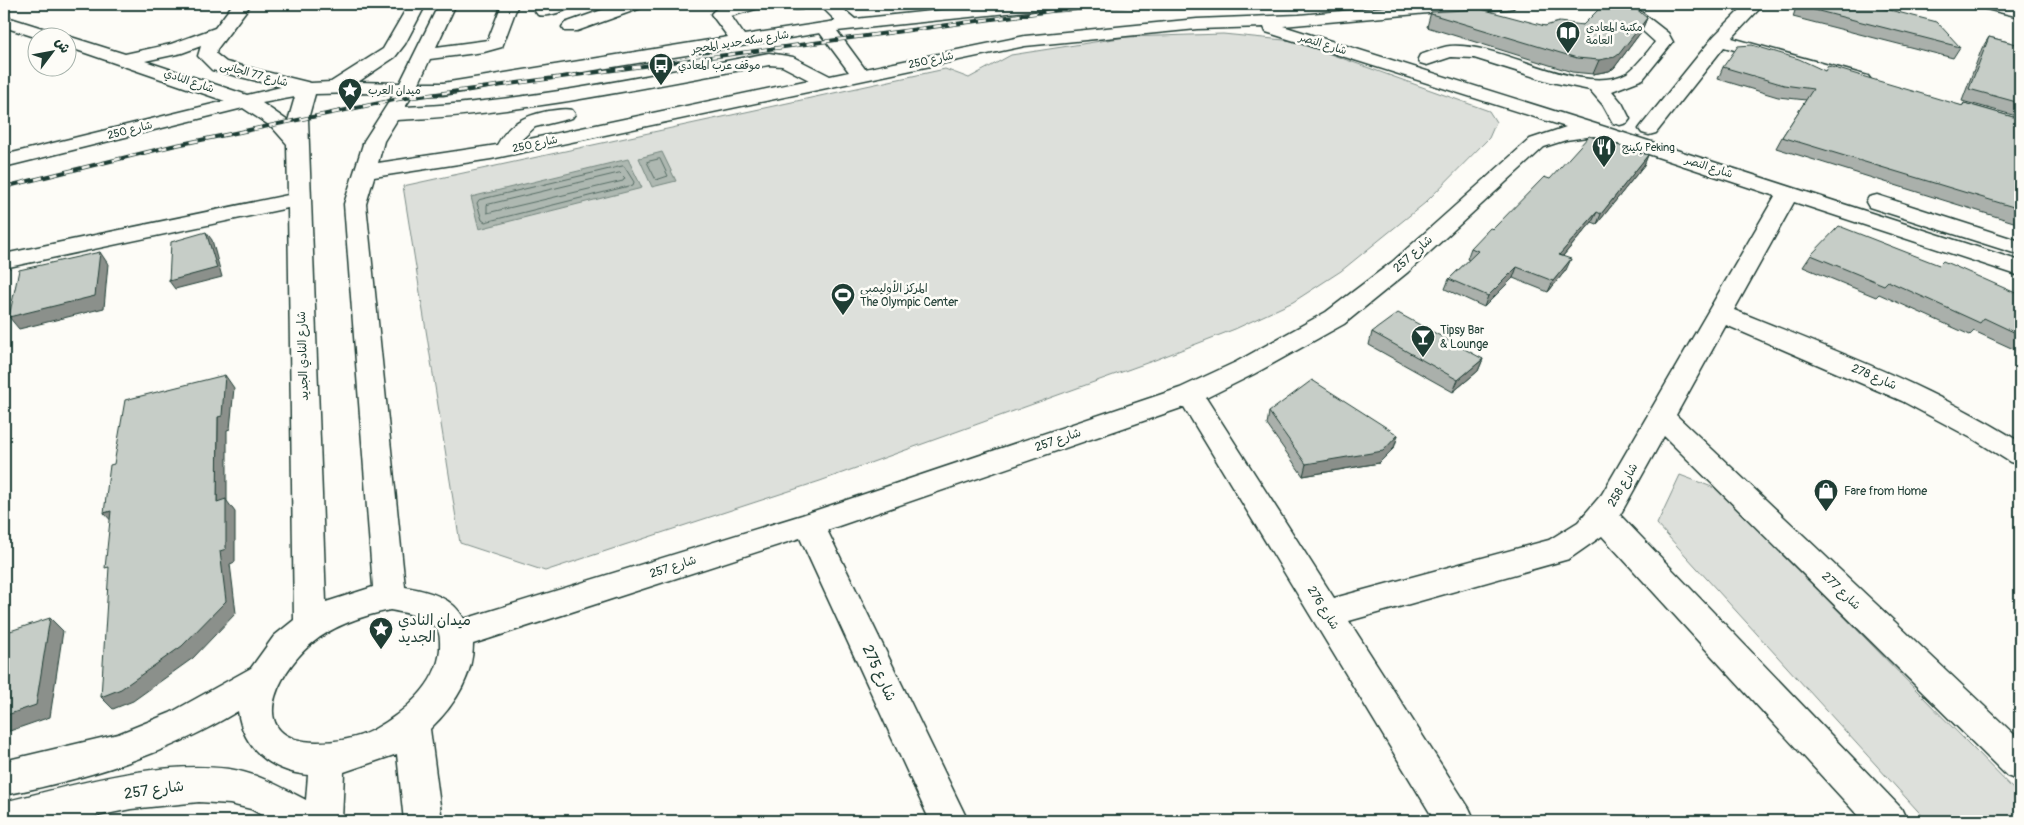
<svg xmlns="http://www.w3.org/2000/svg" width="2024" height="825" font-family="Pangolin,'Playpen Sans Arabic',sans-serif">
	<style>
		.green { fill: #dde0db; stroke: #7e8e88 }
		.water { fill: #aeb8b1; stroke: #75877f }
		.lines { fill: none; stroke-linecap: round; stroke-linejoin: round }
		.shore { stroke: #586e66; stroke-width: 1 }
		.minor-casing { stroke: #1f3d34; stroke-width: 3 }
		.minor { fill: #fdfcf7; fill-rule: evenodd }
		.rail-casing { stroke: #1f3d34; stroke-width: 4 }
		.rail { stroke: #fdfcf7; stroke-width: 2.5; stroke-dasharray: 8; stroke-linecap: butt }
		.wall { fill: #aab0ab; stroke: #1f3d34 }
		.shaded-wall { fill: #8b908b; stroke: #1f3d34 }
		.building { fill: #c6cdc7; stroke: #1f3d34 }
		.labels { text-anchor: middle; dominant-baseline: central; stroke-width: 5; stroke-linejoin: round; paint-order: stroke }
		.far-poi-label { font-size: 11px; fill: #1f3d34; stroke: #fdfcf7; text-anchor: start }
		.far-street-label { font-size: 11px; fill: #1f3d34; stroke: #fdfcf7 }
		.street-label { font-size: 12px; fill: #1f3d34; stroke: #fdfcf7 }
		.poi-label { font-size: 12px; fill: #1f3d34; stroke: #fdfcf7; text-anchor: start }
		.near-poi-label { font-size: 15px; fill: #1f3d34; stroke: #fdfcf7; text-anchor: start }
		.near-street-label { font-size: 15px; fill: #1f3d34; stroke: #fdfcf7 }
	</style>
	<rect width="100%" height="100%" fill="#fdfcf7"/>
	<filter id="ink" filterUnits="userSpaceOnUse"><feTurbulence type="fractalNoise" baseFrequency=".02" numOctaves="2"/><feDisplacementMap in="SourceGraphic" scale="10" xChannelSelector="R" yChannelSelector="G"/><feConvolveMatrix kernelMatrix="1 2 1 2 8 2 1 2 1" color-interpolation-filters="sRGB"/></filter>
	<g filter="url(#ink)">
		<path class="green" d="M1223,34L1294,41L1489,111L1496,122L1489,138L1425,203L1341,271L1293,302L1235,329L1155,360L820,481L545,571L460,543L403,186L945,69L969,78L1011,55L1126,37Z
			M1680,475L1720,490L2020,796V821H1927L1657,524Z"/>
		<path class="water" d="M662,152L676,181L652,187L639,158Z
			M628,159L642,188L479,229L471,197Z"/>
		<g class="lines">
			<path class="shore" d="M660,159L668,176L656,180L647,162Z
				M624,166L634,182L633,185L485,222L482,220L477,203L479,200Z
				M620,173L625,178L623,181L487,213V205Z"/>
			<defs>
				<path id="minor" d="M233,4H251L217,49L216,54L226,62L311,83L331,82L383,49L409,4H426L405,44L395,57L358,82L400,83L439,4H456L436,47L488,40L502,4H518L502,47L484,52L430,59L419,83H443L728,37L711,14C720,1 748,3 762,4L759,8L731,16L744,35L836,21L819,4H837L855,19L998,4H1054L1051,8L1045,9L837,31L865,69L1025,36L1197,19L1299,15L1418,4H1515L1513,8L1507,9L1439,12L1283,26L1602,126L2020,261V276L1794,202L1734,310C1832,349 1930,386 2020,442V465L2010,462L1975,440L1902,401L1726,325L1676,415L2020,740V781L2007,776L1664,436L1620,515L1901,808L1907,821H1863L1602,536L1569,559L1349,621L1469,808L1475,821H1435L1184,407L827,530L968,821H930L800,538L473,644C473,677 454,706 430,729L442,821H404L397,754L344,772L342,821H272L251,809L230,804L199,802L131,809L73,821H4V802C76,785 154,760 229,769C257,773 281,787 306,800L308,775C271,771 243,749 238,711C166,755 86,779 4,795V761L118,734L170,713L251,668L274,636L294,620L288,208L4,268V254L288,195L287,144L272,127L243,108L4,167V155L225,101L68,47V38H38L4,27V16L125,54L171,44L215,28ZM1264,27L1266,32L1566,127L1530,139L1392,262L1326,312L1236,362L1180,388L802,515L464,619C453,597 428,591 405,587L366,204L374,177L491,159L1025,46L1197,29ZM820,33L849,72L830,76L793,57L769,53C648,75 528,102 405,107L413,95H443ZM201,46L198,56L212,70L281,87L247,95L145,61L182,53ZM769,65L782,66L809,80L520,141L535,127L572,118L575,114L572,110C564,108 557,110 548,111C524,116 509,123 497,145L378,163L384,141L397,120C523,114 645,87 769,65ZM360,93L394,94L364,141L344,204L373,587L326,602L308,119L315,94ZM295,97L288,121L262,103ZM1594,136L1775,196L1602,494L1578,522L1549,540L1334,598L1206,398L1254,374L1344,324L1408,272L1544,147L1566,140ZM390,610C405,613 424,615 435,627C441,633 440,641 440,649C438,685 402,714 373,730C356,739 335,742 317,742C244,741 276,674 311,644C334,625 361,616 390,610Z
					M548,4H573C567,12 547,17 538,15L535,11L538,7Z
					M619,4H644L641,8L577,31H565L562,27L565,23Z
					M785,4H804L805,5L802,9C795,10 790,10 785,4Z
					M1613,4H1631L1668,33L1673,42L1643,79L1612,91L1622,103L1630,119L1627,123L1620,125L1613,123L1603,105L1590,90L1551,82L1474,58L1451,57L1427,65L1420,63L1418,59L1420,55C1430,52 1440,47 1450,46C1503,42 1581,98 1627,73C1634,69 1650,49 1655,42Z
					M1746,4H1764L1732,38L1868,76L1871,80L1868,84L1861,86L1724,47L1656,133L1649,135L1642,133L1639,129L1642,125L1714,36Z
					M1979,4H2008L2020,7V17L1982,8Z
					M1877,195L2020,241V255L1869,207L1866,202L1869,197Z"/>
			</defs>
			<use href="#minor" class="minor-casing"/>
			<use href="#minor" class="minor"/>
			<defs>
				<path id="rail" d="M4,187L172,146L399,99L1051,11L1141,4"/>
			</defs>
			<use href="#rail" class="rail-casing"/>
			<use href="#rail" class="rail"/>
		</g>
		<path class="wall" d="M1797,4H1866L1960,47L1953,58L1793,17Z
			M1431,12L1545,26L1583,25L1647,18L1641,32L1614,68L1609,71L1593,74L1572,72L1427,27Z
			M1989,37L2020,45V117L1962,101L1982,48Z
			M1723,67L1825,71L1962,106L1964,103L2020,119V224L1776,148L1782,137L1806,100L1778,97L1718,79Z
			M1648,155L1644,165L1597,224L1592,222L1563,256L1566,270L1548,292L1513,278L1484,307L1445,289L1449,279L1469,260L1467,259L1471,248L1550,179Z
			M1811,255L1939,265L2020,295V352L1974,331L1970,335L1879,294L1876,297L1803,267Z
			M1372,332L1483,359L1478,371L1453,392L1369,345Z
			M1269,412L1398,435L1394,448L1379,463L1303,476L1267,425Z"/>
		<path class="shaded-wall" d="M1647,18L1641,32L1614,68L1609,71L1593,74L1599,60Z
			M1648,155L1644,165L1597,224L1601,214Z
			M1597,212L1592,222L1555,265L1559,255Z
			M206,232L212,240L222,277L175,289L169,281Z
			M100,252L108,264L104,308L19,329L9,317Z
			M1571,259L1566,270L1548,292L1553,281Z
			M1517,267L1513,278L1484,307L1488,296Z
			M1483,359L1478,371L1453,392L1458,380Z
			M225,375L234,388L230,429L227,430V501L235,512V562L230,564L236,613L193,658L133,701L113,709L101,697L220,551L217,502L218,417Z
			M1398,435L1394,448L1379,463L1303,476L1306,464Z
			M111,511L115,525L104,513Z
			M50,618L63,631L50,717L4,733V716Z"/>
		<path class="building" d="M1608,4L1634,7L1647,18L1619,54L1615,57L1599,60L1577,58L1431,14V12L1481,9L1545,26L1559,22L1583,25L1602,6Z
			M1799,4H1866L1937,22L1960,47L1799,6Z
			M1989,37L2020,45V103L1969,89Z
			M1752,45L1799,59L1825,71L1828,66L1963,106L1964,103L2020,119V209L1782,137L1813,89L1784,85L1723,67L1738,46Z
			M1589,136L1648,155L1601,214L1597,212L1559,255L1571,259L1553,281L1517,267L1488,296L1449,279L1478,251L1471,248L1490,228L1493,229L1544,177L1550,179Z
			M1839,226L1939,265L1943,261L2020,295V335L1984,318L1980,323L1888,281L1884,285L1811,255Z
			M206,232L217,268L169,281L171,242Z
			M100,252L95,296L9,317L19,270Z
			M1398,313L1483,359L1458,380L1372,332Z
			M225,375L222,416L218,417L217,502L226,499V549L220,551L226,601L182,646L121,689L101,697L109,567L105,568L111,511L104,513L110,465L114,464L125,400Z
			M1312,380L1398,435L1383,451L1306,464L1269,412Z
			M50,618L36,705L4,716V633Z"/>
	</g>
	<defs>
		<symbol id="library-pin" viewBox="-11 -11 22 30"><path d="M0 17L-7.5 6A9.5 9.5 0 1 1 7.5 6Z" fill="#1f3d34" stroke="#fdfcf7"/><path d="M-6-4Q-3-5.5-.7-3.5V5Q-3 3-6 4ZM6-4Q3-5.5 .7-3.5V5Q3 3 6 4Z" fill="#fff"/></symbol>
		<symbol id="bus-pin" viewBox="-11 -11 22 30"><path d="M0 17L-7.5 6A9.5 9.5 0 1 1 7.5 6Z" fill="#1f3d34" stroke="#fdfcf7"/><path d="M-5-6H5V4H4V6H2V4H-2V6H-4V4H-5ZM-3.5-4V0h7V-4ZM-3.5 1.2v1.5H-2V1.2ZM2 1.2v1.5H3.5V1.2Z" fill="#fff"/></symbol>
		<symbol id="sight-pin" viewBox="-11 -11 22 30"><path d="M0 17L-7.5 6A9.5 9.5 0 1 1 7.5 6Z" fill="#1f3d34" stroke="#fdfcf7"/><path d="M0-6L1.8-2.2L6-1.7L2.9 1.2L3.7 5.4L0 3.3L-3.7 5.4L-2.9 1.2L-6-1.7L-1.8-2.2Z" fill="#fff"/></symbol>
		<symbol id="restaurant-pin" viewBox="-11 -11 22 30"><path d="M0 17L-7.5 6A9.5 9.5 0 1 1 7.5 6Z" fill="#1f3d34" stroke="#fdfcf7"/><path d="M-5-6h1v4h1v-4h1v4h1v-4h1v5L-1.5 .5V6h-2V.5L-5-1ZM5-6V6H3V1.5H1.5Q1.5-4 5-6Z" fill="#fff"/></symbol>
		<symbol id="stadium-pin" viewBox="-11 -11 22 30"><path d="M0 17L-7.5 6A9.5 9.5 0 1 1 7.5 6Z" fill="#1f3d34" stroke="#fdfcf7"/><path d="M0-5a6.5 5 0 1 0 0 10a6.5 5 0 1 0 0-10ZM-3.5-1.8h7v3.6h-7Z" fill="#fff"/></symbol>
		<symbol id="bar-pin" viewBox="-11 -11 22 30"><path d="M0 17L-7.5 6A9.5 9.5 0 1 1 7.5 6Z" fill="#1f3d34" stroke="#fdfcf7"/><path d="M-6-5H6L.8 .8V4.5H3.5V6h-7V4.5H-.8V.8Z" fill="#fff"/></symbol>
		<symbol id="shop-pin" viewBox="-11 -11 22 30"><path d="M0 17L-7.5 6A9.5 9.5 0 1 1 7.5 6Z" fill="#1f3d34" stroke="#fdfcf7"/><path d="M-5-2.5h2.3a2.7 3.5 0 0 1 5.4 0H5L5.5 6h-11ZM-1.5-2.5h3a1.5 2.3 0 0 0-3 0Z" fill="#fff"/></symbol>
	</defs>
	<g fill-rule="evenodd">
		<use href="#library-pin" x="1554" y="19" width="28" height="38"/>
		<use href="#bus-pin" x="647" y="51" width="28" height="38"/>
		<use href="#sight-pin" x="336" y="76" width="28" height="38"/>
		<use href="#restaurant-pin" x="1590" y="133" width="28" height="38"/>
		<use href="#stadium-pin" x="829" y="281" width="28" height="38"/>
		<use href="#bar-pin" x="1409" y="323" width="28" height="38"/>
		<use href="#shop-pin" x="1812" y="477" width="28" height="38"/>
		<use href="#sight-pin" x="367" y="615" width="28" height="38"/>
	</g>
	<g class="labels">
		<g class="far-poi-label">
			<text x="1586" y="27">مكتبة المعادي<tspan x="1586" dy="13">العامة</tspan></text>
			<text x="678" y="65">موقف عرب المعادي</text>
			<text x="368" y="90">ميدان العرب</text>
			<text x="1622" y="147">بكينج Peking</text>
		</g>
		<g class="far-street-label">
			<text transform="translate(740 42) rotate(-9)">شارع سكه حديد المحجر</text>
			<text transform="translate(1323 44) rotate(17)">شارع النصر</text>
			<text transform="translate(931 60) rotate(-12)">شارع 250</text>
			<text transform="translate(254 74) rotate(15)">شارع 77 الجانبى</text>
			<text transform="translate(189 81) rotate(19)">شارع النادي</text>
			<text transform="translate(130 130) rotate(-14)">شارع 250</text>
			<text transform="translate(535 144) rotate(-12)">شارع 250</text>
			<text transform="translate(1709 167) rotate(18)">شارع النصر</text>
		</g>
		<g class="street-label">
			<text transform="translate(1413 254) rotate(-42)">شارع 257</text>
			<text transform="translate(303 356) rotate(-92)">شارع النادي الجديد</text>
			<text transform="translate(1874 377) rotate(23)">شارع 278</text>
			<text transform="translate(1058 440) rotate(-19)">شارع 257</text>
			<text transform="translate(1623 485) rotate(-60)">شارع 258</text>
			<text transform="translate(673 567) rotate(-18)">شارع 257</text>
			<text transform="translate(1841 591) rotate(44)">شارع 277</text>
			<text transform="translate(1323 608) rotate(58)">شارع 276</text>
		</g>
		<g class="poi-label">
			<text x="860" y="288">المركز الأوليمبى<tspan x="860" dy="14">The Olympic Center</tspan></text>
			<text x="1440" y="330">Tipsy Bar<tspan x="1440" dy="14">&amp; Lounge</tspan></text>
			<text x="1844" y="491">Fare from Home</text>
		</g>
		<g class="near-poi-label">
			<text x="398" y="620">ميدان النادي<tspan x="398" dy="17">الجديد</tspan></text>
		</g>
		<g class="near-street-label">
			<text transform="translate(879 673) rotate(65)">شارع 275</text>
			<text transform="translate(154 790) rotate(-8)">شارع 257</text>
		</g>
	</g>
	<rect width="2024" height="825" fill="none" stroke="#fdfcf7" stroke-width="20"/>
	<rect x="10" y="10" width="2004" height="805" fill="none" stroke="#1f3d34" stroke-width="2" filter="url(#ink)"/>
	<g transform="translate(52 52) rotate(58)"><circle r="24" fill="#fdfcf7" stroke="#a4b0a9"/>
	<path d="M0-4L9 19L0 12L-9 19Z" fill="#1f3d34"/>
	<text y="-8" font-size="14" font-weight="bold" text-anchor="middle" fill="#1f3d34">ش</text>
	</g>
</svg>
